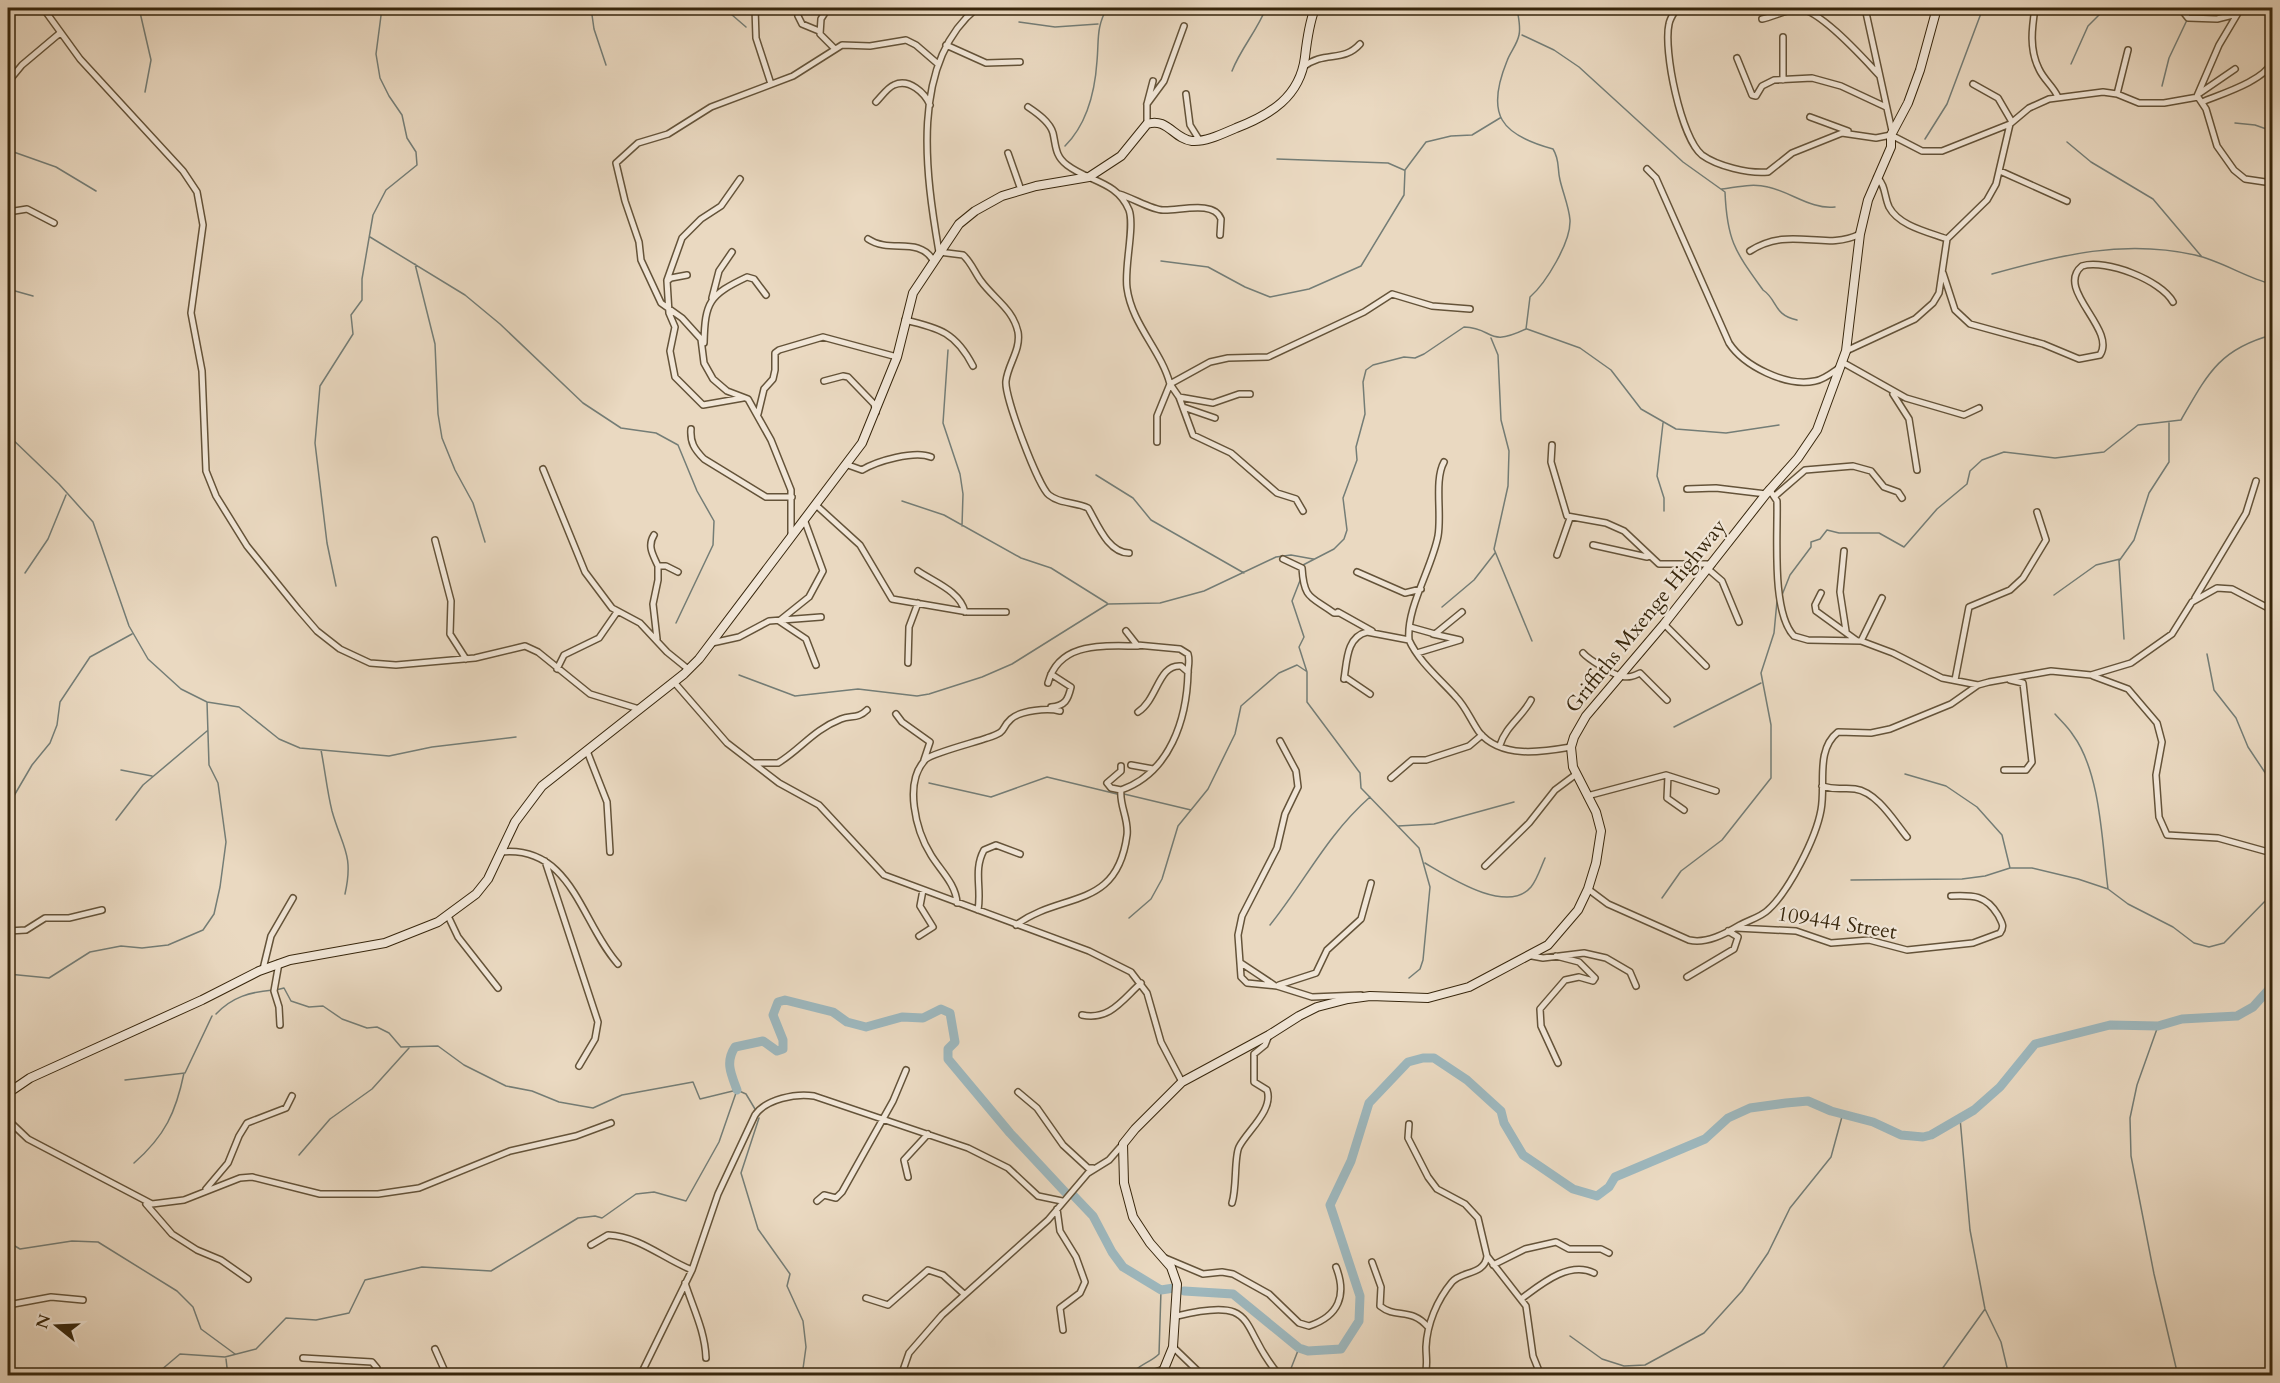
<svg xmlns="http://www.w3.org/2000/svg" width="2280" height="1383" font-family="Cardo,serif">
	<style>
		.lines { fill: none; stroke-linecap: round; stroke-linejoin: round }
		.stream { stroke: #747d76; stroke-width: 1.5 }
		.river { stroke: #9db7bd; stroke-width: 9 }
		.street-casing { stroke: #645339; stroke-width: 8 }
		.secondary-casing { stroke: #37260c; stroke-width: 10 }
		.street { stroke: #f1e6d7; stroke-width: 5 }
		.secondary { stroke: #f1e6d7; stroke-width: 8 }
		.labels { text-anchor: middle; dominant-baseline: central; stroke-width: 4.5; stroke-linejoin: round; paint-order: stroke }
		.street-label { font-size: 21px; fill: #37260c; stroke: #f1e6d7 }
	</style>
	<rect width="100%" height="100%" fill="#ead9c1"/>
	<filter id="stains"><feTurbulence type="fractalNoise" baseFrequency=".00333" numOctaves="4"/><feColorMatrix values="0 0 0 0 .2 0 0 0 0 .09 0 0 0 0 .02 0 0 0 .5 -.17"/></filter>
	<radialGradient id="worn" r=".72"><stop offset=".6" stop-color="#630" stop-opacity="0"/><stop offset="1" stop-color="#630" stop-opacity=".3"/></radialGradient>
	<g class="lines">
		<path class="stream" d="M139,8L151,60L145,92
			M591,8L594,29L606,65
			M724,8L746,27
			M2189,16L2192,8
			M1019,22L1055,27L1098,24
			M1522,35L1554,50L1579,67L1683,162L1725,192C1727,241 1735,251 1763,290C1778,300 1773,315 1797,320
			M2071,64L2088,26L2106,8
			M1232,71C1241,48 1257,31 1266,8
			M2162,86L2169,58L2187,20
			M2235,123L2255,125L2272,131
			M1925,139L1947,104L1983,8
			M2067,142L2091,162L2153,199L2202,257
			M1065,146C1087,124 1095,91 1097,61C1099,39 1096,28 1107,8
			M8,150L56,167L96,191
			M1277,159L1388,163L1404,170
			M1722,189C1738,187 1752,183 1768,187C1791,192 1812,210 1835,207
			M370,237L465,295L500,324L583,403L621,428L656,433L678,445L697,491L714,521L713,545L676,623
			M1161,261L1208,267L1245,287L1270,297L1309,289L1361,266L1404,195L1405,170L1426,142L1451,136L1472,135L1500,118
			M415,264L435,344L438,414L442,438L455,470L473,503L485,542
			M1992,274C2060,255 2124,239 2195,255C2222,261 2246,278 2272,284
			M8,289L33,296
			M1527,329L1580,348L1611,370L1641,409L1676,429L1726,433L1779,425
			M1491,338L1498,355L1501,420L1509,451L1508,486L1494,549L1532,641
			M948,350L943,423L960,474L963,494L962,526
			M1663,423L1657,476L1664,498V511
			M8,435L59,484L93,522L129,626L148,659L181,689L207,702L239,707L279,739L300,748L389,756L432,747L516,737
			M1096,475L1133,498L1151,520L1244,573
			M902,501L944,515L1021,558L1051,568L1107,603
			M1303,565L1334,549L1344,539L1347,530L1343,498L1357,460L1356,447L1365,414L1363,382L1366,370L1373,365L1404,357L1415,358L1424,354L1464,327C1495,328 1486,348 1526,329L1530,297C1546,283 1571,242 1570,220C1569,207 1563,193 1560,180C1557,168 1560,160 1553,149C1501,135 1485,115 1507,61C1510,52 1517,45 1519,35C1521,27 1518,16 1517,8
			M25,573L48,539L66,495
			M1301,578L1292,601L1304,637L1299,647L1307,672V702L1360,773L1361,788L1419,848L1430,887L1423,960L1420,969L1409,978
			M336,586L327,543L315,443L320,386L353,334L351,315L362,300V279L373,215L386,190L417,165L416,152L407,138L402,115L389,96L380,78L376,54L382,8
			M1782,595L1790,575L1811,547V542L1820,539L1827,530L1839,533H1879L1904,547L1937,509L1967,484L1970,471L1982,460L2004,452L2055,458L2104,452L2138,425L2181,420C2207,375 2219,349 2272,335
			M2054,595L2096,565L2120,559
			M1442,607L1474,580L1495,553
			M2124,639L2119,561L2134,540L2149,493L2169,462V423
			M2207,654L2214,690L2236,718L2248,747L2272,783
			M739,675L795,696L858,689L917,696L929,694L982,677L1012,664L1108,604L1160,603L1204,591L1276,557L1291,555L1313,559
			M2055,714C2061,721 2068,727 2073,735C2101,773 2102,844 2108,889
			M1674,727L1761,683
			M321,750C325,770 327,791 332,811C342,847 354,854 345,894
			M121,770L152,776
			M1905,774L1946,786L1977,807L2002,835L2010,868
			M929,783L991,797L1047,777L1117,794
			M1124,794L1191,810
			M8,806L32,765L50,743L57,725L60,702L90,657L132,634
			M116,820L143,785L207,731
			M1398,826L1434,824L1514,802
			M1425,863C1449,877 1507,915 1531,887C1537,880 1541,867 1545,858
			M1851,880L1962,879L1985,876L2010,868H2032L2078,879L2108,889L2128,904L2173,927L2194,943L2209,947L2224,943L2272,894
			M1662,898L1681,871L1722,840L1771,778V725L1761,673L1774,633L1777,601
			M1129,918L1151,899L1162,879L1178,826L1208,789L1235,734L1241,706L1279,673L1297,665L1306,671
			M1270,925C1306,880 1326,836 1370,797
			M8,974L49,978L90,952L121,946L142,948L168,945L203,930L214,914L220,887L226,842L218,783L209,765L207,702
			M276,990L284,988L291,1001L309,1007L323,1006L342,1019L367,1028L377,1027L389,1033L401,1047L438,1046L464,1065L506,1086L532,1091L559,1102L593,1108L622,1095L693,1082L700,1099L737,1090L746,1094L755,1109
			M216,1014C232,997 250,992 273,990
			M2158,1026L2137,1085L2130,1118L2131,1156L2154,1274L2178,1376
			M125,1080L185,1073L212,1016
			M759,1118L741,1173L758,1229L790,1274L787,1286L803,1321L806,1347L802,1376
			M1960,1118L1970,1230L1985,1309L2001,1342L2009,1376
			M299,1155L330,1119L372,1089L409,1048
			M134,1163C165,1136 176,1112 184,1073
			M8,1242L20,1249L72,1241L98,1242L177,1291L193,1307L201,1329L235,1354
			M1570,1336L1602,1359L1624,1366L1645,1365L1704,1333L1742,1291L1768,1253L1790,1208L1831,1157L1843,1113
			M226,1359L228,1376
			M154,1376L180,1354L225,1357L256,1349L286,1318L316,1320L349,1313L365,1280L422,1267L491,1271L578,1218L595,1216L602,1218L636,1194L654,1192L686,1201L719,1142L737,1090
			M1130,1376C1137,1365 1150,1363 1159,1354L1161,1290
			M1288,1376L1299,1348
			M1937,1376L1985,1309"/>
		<path class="river" d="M737,1090C731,1074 725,1062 735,1047L763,1041L777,1051L783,1049V1040L773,1015L778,1002L785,1000L833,1012L847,1022L866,1027L902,1017L923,1018L941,1009L950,1013L955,1042L948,1049V1059L1010,1133L1066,1193
			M1073,1195L1093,1216L1112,1252L1123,1267L1161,1290L1174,1288
			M1184,1291L1233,1294L1299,1348L1308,1351L1341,1349L1359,1321L1360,1296L1330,1205L1351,1161L1369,1103L1408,1062L1423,1058H1434L1467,1080L1501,1111L1504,1123L1523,1155L1573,1189L1597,1196L1609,1187L1615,1177L1705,1139L1728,1118L1750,1108L1786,1103L1808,1101L1831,1111L1873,1122L1901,1135L1923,1137L1931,1135L1974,1110L2000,1087L2035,1044L2110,1025L2158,1026L2182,1019L2237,1016L2253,1007L2272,986"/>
		<defs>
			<path id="street" d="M43,8L80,59L183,171L197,192L203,225L191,313L202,371L206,471L216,496L247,546L298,609L317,631L340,649L370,663L396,665L475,658L525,646L538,652L590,694L639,709
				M755,8L756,38L771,84
				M828,8L821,19L820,34L835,49
				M977,8C909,63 926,176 939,252L963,255C971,262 975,273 981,281C994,299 1013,309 1018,332C1021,350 1008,364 1006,381C1004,396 1038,486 1049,495C1060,504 1076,502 1088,508C1097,523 1108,553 1129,553
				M1677,8C1674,13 1670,18 1669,24C1663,50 1681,138 1702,155C1717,166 1749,174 1768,172L1792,153L1842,133L1876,138L1891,135L1922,151H1942L2010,124
				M1865,8L1892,131
				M2035,8C2032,28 2029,49 2039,69C2044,80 2053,86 2058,97
				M2180,8L2188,18L2217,19L2237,14
				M798,16L802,24L819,31
				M1762,19C1772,17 1789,9 1797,9C1817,6 1865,60 1879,75
				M2270,44L2272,51
				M946,45L986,63L1020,62
				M1737,58L1752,95L1756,96L1762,86L1774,80L1812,78L1841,86L1886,107
				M1303,67C1325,50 1343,63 1360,44
				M1783,80V37
				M8,82L22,65L60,33
				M1973,84L1998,98L2012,122
				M2200,93L2235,69
				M1186,94L1190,125L1200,141
				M2117,94L2128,50
				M2197,96L2219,45L2241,8
				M876,102C881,97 888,87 894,85C909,78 925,93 930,105
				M2202,102C2221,94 2264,81 2272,62
				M1147,104L1164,81L1184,26
				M1028,107C1037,113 1050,122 1053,133C1056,146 1055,156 1067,165C1089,182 1117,181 1129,210C1135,226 1124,267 1127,288C1132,325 1161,350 1170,384L1210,362L1228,358L1268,357L1364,312L1392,294L1432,306L1470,309
				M1810,117L1848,131
				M1147,124V104L1153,81
				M1008,153L1021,190
				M1647,169L1656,178L1729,343C1744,366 1786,387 1815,381C1823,380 1832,373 1839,368
				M2000,171L2067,201
				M1877,177C1886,186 1884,196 1889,207C1899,226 1928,232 1947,239
				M1119,194C1133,198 1152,210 1163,210C1179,211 1214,200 1221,219L1220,235
				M8,212L27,209L54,223
				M868,239C890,254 918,236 933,260
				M1750,251C1791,225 1824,252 1860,234
				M1943,273L1955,310L1970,324L2043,344L2079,359L2100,355C2117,329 2054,289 2082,266C2106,259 2161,280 2173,302
				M687,275L671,278L667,281L669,313L675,327L670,351L675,377L703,405L743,398
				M667,280L682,238L701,219L721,206L740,179
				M712,298L719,271L732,252
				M905,320C940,328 956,333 973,366
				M704,343C705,302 709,295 747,277L754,279L766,295
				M1846,351L1915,319L1933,303L1939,293L1947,239L1987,200L1996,184L2010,124L2029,108L2049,99L2103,92L2117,94L2139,103H2164L2198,97L2206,109L2217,146L2234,170L2245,179L2272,183
				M1842,362L1906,398L1964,415L1979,408
				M824,381L843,376L848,377L874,404L876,412
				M1170,384L1179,397L1193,435L1231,453L1277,493L1296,499L1303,511
				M1893,394L1909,419L1917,470
				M1179,397L1213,403L1239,394H1250
				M1183,407L1215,418
				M758,414L764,389L773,379L775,370V353L779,350L823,337L897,357
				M691,429C690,442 694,449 704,459L766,497H792
				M1157,442V416L1170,384
				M1552,445L1551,462L1567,516L1606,523L1624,531L1659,564H1712
				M1444,462C1434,480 1442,514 1438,536C1432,568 1406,608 1409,640C1419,662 1440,679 1456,697C1466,707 1471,721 1479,732C1501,759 1542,752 1571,747
				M848,465L862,470C877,461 915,450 931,457
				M543,469L585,572L612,608L640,623L667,652L688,669
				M1687,489L1716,488L1766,494
				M1769,489L1777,501C1778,534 1771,612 1794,636L1808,640L1861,641L1893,653L1942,678L1978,685
				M1775,496L1805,470L1853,466L1871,471L1884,487L1898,492L1902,498
				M816,505L860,545L892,599L968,612H1006
				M804,519L823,571L809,597L779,621L806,639L816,665
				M654,535C647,546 653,555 658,566
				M791,537V490L771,440L748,399L727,391L713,379L704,363L701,339L682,318L661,303L641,260L639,242L625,201L616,163L638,143L668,134L711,107L793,76L842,45L870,46L906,40L916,45L938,64
				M435,540L451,601L450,634L466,659
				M1593,545L1647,557
				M1844,551L1840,592L1846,631
				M1557,555L1570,518
				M1283,559L1302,568C1304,600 1311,596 1334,613H1339
				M1708,569L1722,581L1739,622
				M918,571C934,582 960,591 965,612
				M1357,572L1405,593L1421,589
				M1821,593L1815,605L1816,611L1856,640
				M2195,598L2246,513L2256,481
				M1338,612L1372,631
				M1664,624L1706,666
				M1410,627L1435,634L1462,612
				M657,639L653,604L658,580V566H666L678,572
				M1861,641L1882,598
				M712,643L739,637L769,621L821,617
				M1417,653L1460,640L1433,634
				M1583,653C1588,659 1614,675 1621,676C1629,678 1634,676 1640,673L1667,700
				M908,663L909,627L918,603
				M557,669L564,655L599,638L617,612
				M2093,676L2128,689L2157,723L2162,742L2156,775L2159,817L2167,835L2218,838L2272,853
				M1345,677L1370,694
				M1344,679C1347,662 1346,637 1367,632L1409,640
				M1955,680L1969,607L2010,590L2023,578L2046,540L2037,512
				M674,682L727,743L779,783L819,805L884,875L1089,951L1131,972L1147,993L1161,1042L1182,1082
				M1048,683C1059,641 1104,646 1138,646
				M1051,707C1065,706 1068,700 1071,687L1051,674
				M1138,712C1158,699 1158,664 1181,666L1188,672
				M896,714L902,722L930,742L924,760
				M1280,741L1296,771L1298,787L1285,814L1277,848L1242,916L1238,935L1241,977L1247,983L1277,986L1312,997L1361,995
				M1500,745C1506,726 1522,717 1531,700
				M587,751L607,802L610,852
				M755,763H778C801,749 813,730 841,719C851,715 858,719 867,710
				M1131,765L1153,769
				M1121,766V771L1107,783L1111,788L1121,790
				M2004,770H2026L2032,762L2023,683L2010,680
				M1668,776L1667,798L1684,810
				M1391,778L1412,760H1426L1469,746L1482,735
				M1822,786C1838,791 1842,787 1855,789C1877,792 1894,821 1907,837
				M1587,796L1666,775L1716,791
				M501,852C572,845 581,923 618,964
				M545,861L598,1022L595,1039L579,1066
				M1485,866L1529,823L1555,790L1575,775
				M1588,889L1608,904L1689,940C1706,944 1725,934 1740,925C1749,920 1761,917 1768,910C1789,891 1816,838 1821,810C1826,785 1815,750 1838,732L1871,733L1890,729L1951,704L1978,685L1989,682L2051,671L2091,675L2131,663L2172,634L2192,602L2217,588L2232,589L2272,610
				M957,903C956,884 940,870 931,855C916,831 903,782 926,759C933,753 976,742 987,738C1009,731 999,730 1011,719C1021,710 1048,708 1060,711
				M978,910C982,889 973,870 984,850L996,845L1020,854
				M448,916L458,937L498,988
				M1016,925C1062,891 1117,911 1127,835C1129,819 1119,805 1121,790C1170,773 1187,719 1188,672C1188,666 1190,661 1188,654L1180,649L1137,645L1126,631
				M1736,928L1796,931L1831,943L1869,940L1907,950L1973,943L2000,933C2005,926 2002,923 1998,915C1986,895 1973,895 1951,896
				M8,931L26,930L45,918H69L102,910
				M919,936L933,927L920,906L923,890
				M1532,956L1543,958L1584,953L1606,958L1630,972L1636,986
				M1556,956L1579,962L1595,978L1593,981L1579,977L1565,980L1540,1009L1541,1026L1558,1063
				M279,963L274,991L279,1007L280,1025
				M1241,963L1274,985
				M263,969L271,936L293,898
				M1687,977L1734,949L1738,937L1728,931
				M1279,985L1316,973L1327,950L1361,919L1371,883
				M1082,1015C1110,1021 1123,999 1141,983
				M1018,1092L1037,1108L1063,1145L1088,1168H1093
				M8,1120L28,1139L152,1204L184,1200L240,1178L252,1177L320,1194H378L419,1188L510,1151L576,1136L611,1123
				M1409,1124L1408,1138L1428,1177L1437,1189L1465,1204L1478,1218L1487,1256L1526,1306L1533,1356L1541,1376
				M908,1177L904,1160L928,1134
				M206,1189L228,1163L239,1136L247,1123L286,1108L292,1096
				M817,1201L824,1195L836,1198L842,1192L893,1101L906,1070
				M1232,1203C1237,1188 1234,1157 1239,1147C1247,1131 1274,1110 1267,1090L1254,1082V1054L1265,1045L1269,1035
				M146,1204L172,1234L197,1250L221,1260L248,1279
				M1057,1209L1060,1231L1076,1257L1085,1282L1080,1293L1060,1308L1063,1330
				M591,1245L608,1235C641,1237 662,1258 692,1270
				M1165,1258L1203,1274L1222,1272L1233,1274L1269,1294L1299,1323L1309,1326C1339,1316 1347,1295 1336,1267
				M1372,1262L1381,1287L1380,1306C1396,1319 1411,1307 1428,1327
				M1493,1265L1525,1249L1556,1242L1569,1249H1601L1609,1253
				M685,1283C693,1308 705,1331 706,1358
				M866,1298L888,1305L928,1270L943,1275L964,1294
				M1521,1299C1540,1285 1569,1260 1594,1273
				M8,1305L51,1297L83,1300
				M1177,1316C1263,1295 1237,1328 1280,1376
				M1173,1347L1203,1376
				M435,1349L447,1376
				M303,1358L372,1362L377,1368L378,1376
				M640,1376L692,1270L718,1194L755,1115C766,1099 796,1093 814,1096L968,1148L1008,1168L1038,1196L1062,1201
				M901,1376L909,1353L942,1315L1048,1220L1088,1173L1109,1160L1123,1144
				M1143,1376L1164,1369
				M1425,1376C1428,1365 1426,1358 1426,1347C1427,1324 1437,1300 1452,1282C1461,1271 1485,1275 1487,1256"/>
			<path id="secondary" d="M8,1093L30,1078L202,1000L259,971L290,960L385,943L438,922L476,894L488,879L515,822L542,786L684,674L699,659L862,443L897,357L913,293L959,224L975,211L1002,196L1036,186L1089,177L1121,156L1147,124C1167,117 1174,139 1192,141C1206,142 1222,134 1236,128C1270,115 1300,97 1305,57C1307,39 1309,24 1315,8
				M1165,1376L1164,1369L1173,1347L1177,1284L1171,1267L1150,1243L1133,1217L1124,1183L1123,1144L1135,1129L1182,1082L1269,1035L1299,1016L1317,1007L1348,999L1370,996L1428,998L1469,987L1548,945L1578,910L1588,889L1596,863L1601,831L1596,812L1573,767L1571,747L1574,737L1586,716L1664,624L1766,494L1798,458L1817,430L1846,351L1860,234L1868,200L1891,147V135L1908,103L1920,70L1937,8"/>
		</defs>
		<use href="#street" class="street-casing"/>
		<use href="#secondary" class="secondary-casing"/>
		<use href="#street" class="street"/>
		<use href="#secondary" class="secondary"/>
	</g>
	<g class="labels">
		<g class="street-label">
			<text transform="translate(1646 616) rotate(-51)">Griffiths Mxenge Highway</text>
			<text transform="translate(1837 923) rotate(9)">109444 Street</text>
		</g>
	</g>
	<rect width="2280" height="1383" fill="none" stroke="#ead9c1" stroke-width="30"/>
	<rect x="9" y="9" width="2262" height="1365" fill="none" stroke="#37260c" stroke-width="3"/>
	<rect x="15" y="15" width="2250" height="1353" fill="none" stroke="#37260c" stroke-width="1.5"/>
	<g transform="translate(57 1326) rotate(288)" stroke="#f1e6d7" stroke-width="4.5" paint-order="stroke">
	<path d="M0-4.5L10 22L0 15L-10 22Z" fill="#37260c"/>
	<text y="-9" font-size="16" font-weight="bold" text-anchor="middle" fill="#37260c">N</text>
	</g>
	<rect width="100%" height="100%" filter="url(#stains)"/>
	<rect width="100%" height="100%" fill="url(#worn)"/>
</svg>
